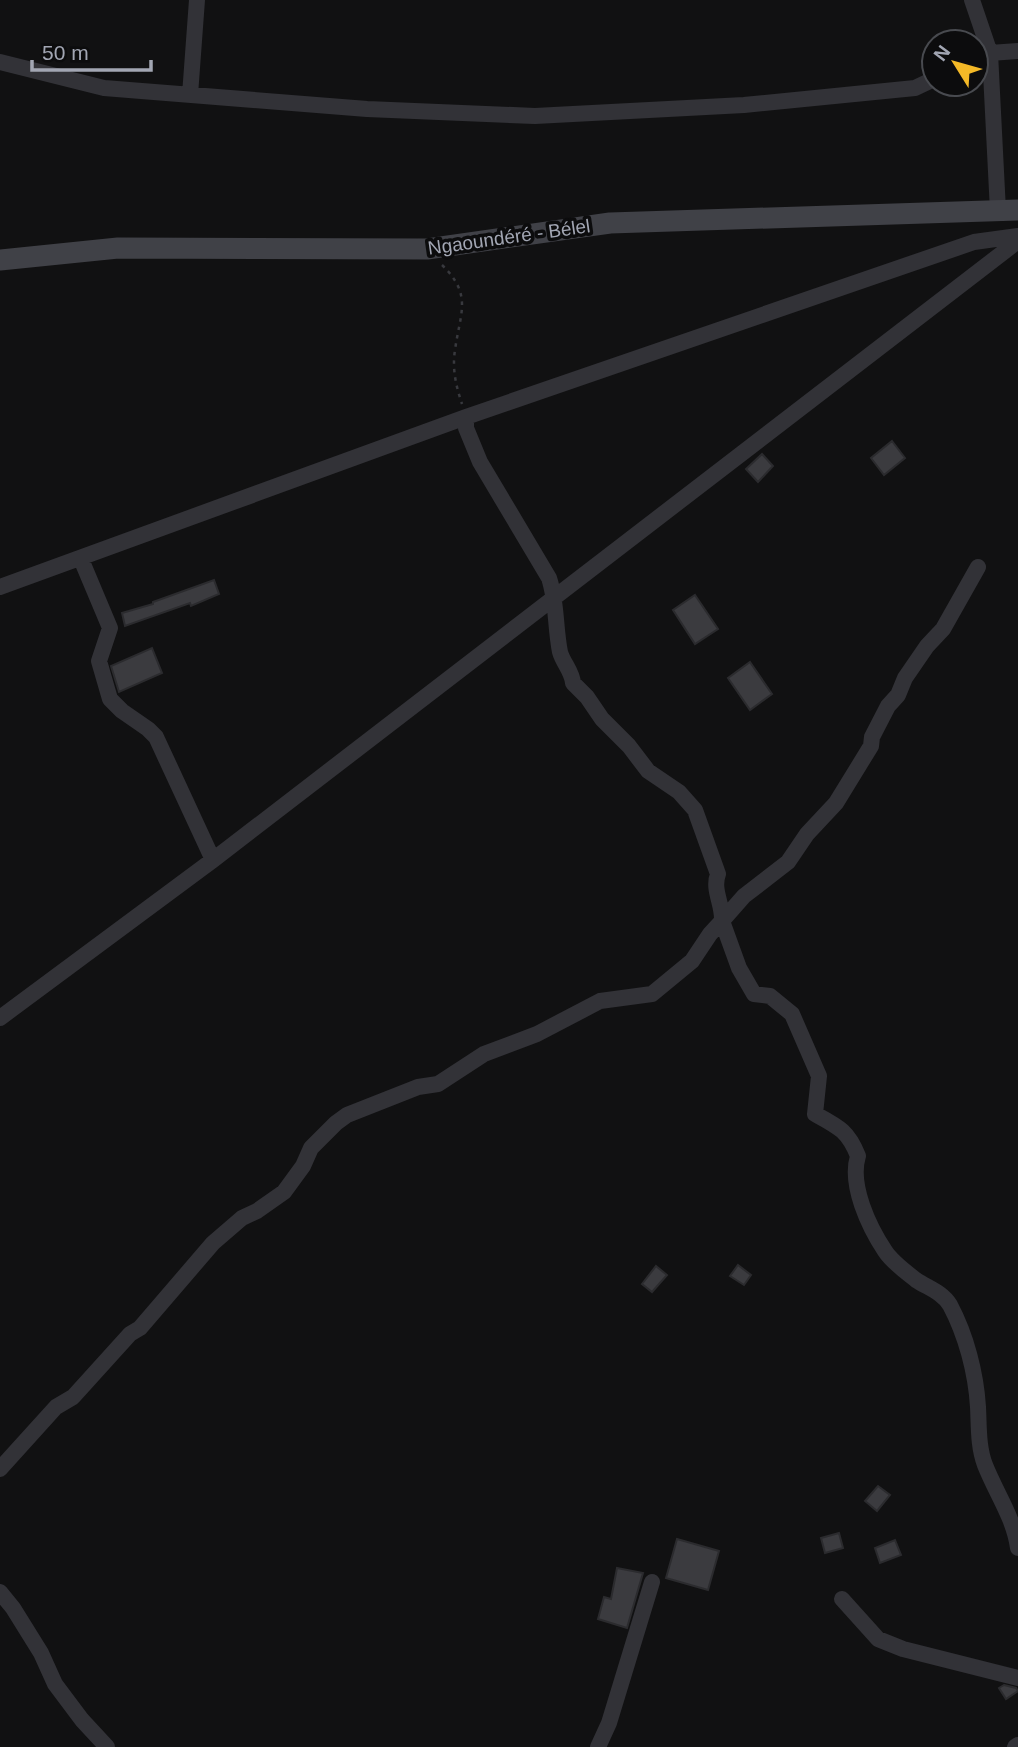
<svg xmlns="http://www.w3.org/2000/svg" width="1018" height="1747" font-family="Helvetica,sans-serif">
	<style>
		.building { fill: #3b3b3f; stroke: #2b2b2e; stroke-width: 2 }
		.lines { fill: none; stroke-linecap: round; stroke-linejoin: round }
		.path { stroke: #38393e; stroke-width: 2.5; stroke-dasharray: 3.5 5; stroke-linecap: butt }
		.street { stroke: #323237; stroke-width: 16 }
		.secondary { stroke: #404147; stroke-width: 21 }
		.labels { text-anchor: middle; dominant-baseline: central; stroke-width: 7; stroke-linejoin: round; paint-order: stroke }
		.street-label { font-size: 19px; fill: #a2a6b3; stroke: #0c0c0d }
	</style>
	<rect width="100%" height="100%" fill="#111112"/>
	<path class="building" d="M892,441L905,458L884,475L871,458Z
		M762,454L773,466L758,482L746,469Z
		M214,580L219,594L191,606L190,603L125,626L122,613L153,604V602Z
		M695,595L718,629L695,644L673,610Z
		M152,648L162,673L119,692L111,666Z
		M750,662L772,694L750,710L728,678Z
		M738,1265L751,1275L744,1285L730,1276Z
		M656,1266L667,1275L652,1292L642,1284Z
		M878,1486L890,1495L877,1511L865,1501Z
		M839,1533L843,1548L825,1553L821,1538Z
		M677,1539L719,1551L708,1590L666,1578Z
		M895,1540L901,1555L880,1563L875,1548Z
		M617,1568L643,1573L627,1628L598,1619L604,1597L611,1599Z
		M1004,1685L1016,1688L1018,1691L1006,1699L999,1688Z"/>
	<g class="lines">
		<path class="path" d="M442,265C473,295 460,313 455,350C452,369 456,386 462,404"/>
		<path class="street" d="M972,0L990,53L998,211
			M976,60L990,53L1018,51
			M0,62L104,88L367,109L535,116L744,105L915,88L934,79
			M190,95L197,0
			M81,559L110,628L99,661L110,699L122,711L148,729L156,737L213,860
			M978,567L943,629L927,646L905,678L898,695L888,706L872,737L871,746L836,803L807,834L788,862L744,896L722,921L739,968L754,994L770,996L792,1014L819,1076L815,1114C839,1127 848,1131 858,1156C849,1185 869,1227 885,1251C892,1262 906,1272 916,1280C928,1288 942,1292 950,1305C966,1335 976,1373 978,1407C979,1426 978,1447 985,1465C996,1493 1014,1518 1018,1548
			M0,587L466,417L974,242L1018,236
			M0,1018L213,860L1018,241
			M0,1469L56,1407L73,1397L130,1334L140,1328L213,1243L242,1218L257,1211L284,1192L303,1166L311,1148L336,1123L347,1115L418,1087L438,1084L484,1054L537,1034L600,1001L652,994L692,961L710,934L722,921C723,904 712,890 718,874L695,810L679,792L648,771L629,746L602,719L587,697L573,683C572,671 563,663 560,652C555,627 557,602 549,578L480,462L466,428V417
			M0,1592L13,1608L41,1653L55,1684L82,1720L107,1747
			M842,1599L878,1639L903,1649L1018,1678
			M598,1747L609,1723L652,1582
			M1015,1747L1018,1745"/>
		<path class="secondary" d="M0,260L118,248L427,249L610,223L1018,210"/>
	</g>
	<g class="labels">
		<g class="street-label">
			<text transform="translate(509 237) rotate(-8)">Ngaoundéré - Bélel</text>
		</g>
	</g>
	<g transform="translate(955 63) rotate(307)"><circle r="33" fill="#0c0c0d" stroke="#484a4f" stroke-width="2"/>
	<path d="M0-5L12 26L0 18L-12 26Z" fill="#f4b927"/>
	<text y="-10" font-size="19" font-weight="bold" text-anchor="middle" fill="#a2a6b3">N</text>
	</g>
	<path d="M32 60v10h119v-10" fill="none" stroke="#a2a6b3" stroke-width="3.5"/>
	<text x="42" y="60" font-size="21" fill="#a2a6b3" stroke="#0c0c0d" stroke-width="5" paint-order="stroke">50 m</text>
</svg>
